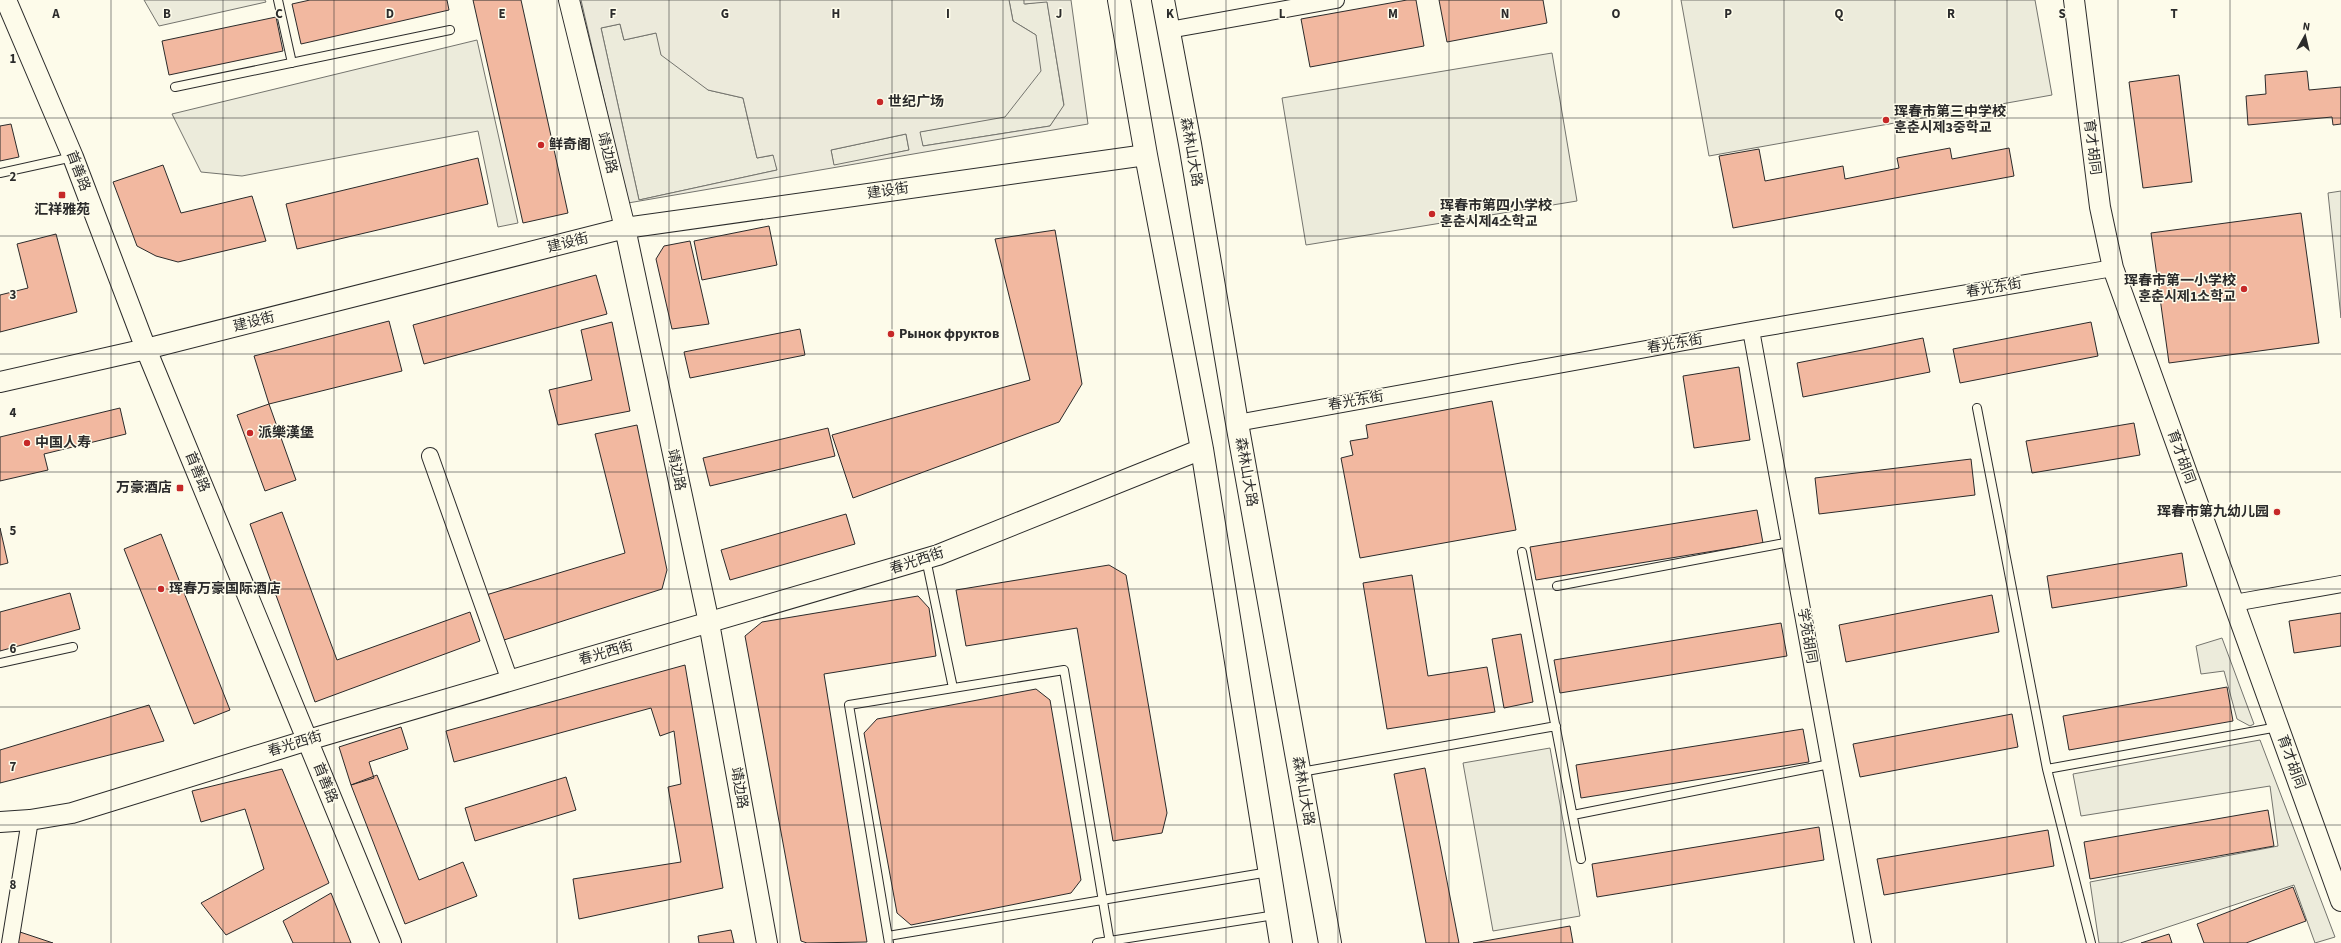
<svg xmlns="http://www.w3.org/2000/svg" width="2341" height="943" font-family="'Source Sans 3','Noto Sans SC','Noto Sans KR',sans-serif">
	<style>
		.green { fill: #ecebdb; stroke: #74746e }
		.parking { fill: #eceadb; stroke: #74746e; fill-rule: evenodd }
		.building { fill: #f2b8a0; stroke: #2b2b2b }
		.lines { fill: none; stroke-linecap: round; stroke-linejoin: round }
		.service-casing { stroke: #2b2b2b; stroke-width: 10 }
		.minor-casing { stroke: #2b2b2b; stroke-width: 18 }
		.tertiary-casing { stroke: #2b2b2b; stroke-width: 22 }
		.primary-casing { stroke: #2b2b2b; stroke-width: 24 }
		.service { stroke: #fdfbea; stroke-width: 8 }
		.minor { stroke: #fdfbea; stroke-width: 16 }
		.tertiary { stroke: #fdfbea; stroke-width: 20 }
		.primary { stroke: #fdfbea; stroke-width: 22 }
		.grid { fill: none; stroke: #2b2b2b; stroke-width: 1; stroke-opacity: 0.55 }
		.poi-dot { fill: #c62828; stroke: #fdfbea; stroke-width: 1.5 }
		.labels { text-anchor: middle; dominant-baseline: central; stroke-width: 3; stroke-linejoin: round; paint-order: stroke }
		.poi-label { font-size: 14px; font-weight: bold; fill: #2b2b2b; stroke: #fdfbea; text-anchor: start }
		.street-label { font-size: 14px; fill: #2b2b2b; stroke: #fdfbea }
		.grid-label { font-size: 13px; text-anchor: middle; font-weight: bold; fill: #2b2b2b; stroke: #fdfbea; stroke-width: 3; stroke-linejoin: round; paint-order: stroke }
	</style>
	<rect width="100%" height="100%" fill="#fdfbea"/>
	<path class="green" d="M144,0H265L266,2L159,26Z
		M1009,0H1024L1025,4L1047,1L1064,106L1050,126L923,146L919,132L1005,116L1036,35L1013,21Z
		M1681,0H2035L2052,95L1709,156Z
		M620,24L624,40L656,33L708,90L743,98L757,158L774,155L777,170L639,200L601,28Z
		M477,40L518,223L498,227L478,131L242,176L201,172L172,114Z
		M1552,53L1577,201L1306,245L1282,98Z
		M906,134L909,150L834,166L831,150Z
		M2341,191V318L2328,193Z
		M2222,638L2254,724L2250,726L2237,719L2224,671L2201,674L2196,646Z
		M2260,740L2335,937L2315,943L2294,885L2120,943H2099L2090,882L2278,846L2270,786L2081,816L2073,774Z
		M1550,748L1580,916L1493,931L1463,763Z"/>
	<path class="parking" d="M581,0H1009L1013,21L1036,35L1041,71L1005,117L920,132L923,146L1050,126L1064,105L1047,2L1024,4V0H1071L1088,124L628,203ZM620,24L624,40L656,33L661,55L708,90L743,98L757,158L773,155L777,170L639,200L601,28ZM906,134L909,150L834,165L831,150Z"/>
	<path class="building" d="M310,0H447L449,10L301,44L292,4Z
		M473,0H521L568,213L523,223Z
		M1407,0H1416L1424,46L1310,67L1301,19Z
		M1439,0H1543L1547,23L1447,42Z
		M276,17L283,51L169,75L162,41Z
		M2307,71L2309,90L2341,87V124L2333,125L2332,117L2248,125L2246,96L2266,94L2265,75Z
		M2179,75L2192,182L2143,188L2129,82Z
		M11,124L19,157L0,161V126Z
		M1950,148L1952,159L2009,148L2014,176L1733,228L1719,156L1759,149L1765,181L1843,166L1845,179L1899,168L1897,158Z
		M478,158L488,204L297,249L286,204Z
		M163,165L181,213L252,196L266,241L178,262L156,256L137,246L113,182Z
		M2301,213L2319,343L2169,363L2151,233Z
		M769,226L777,265L702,280L694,241Z
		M1055,230L1082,384L1059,422L853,498L832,435L1030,380L995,239Z
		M56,234L77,312L0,332V295L28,288L17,244Z
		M690,241L709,324L672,329L656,259L664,246Z
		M596,275L607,314L424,364L413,325Z
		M389,321L402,371L269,404L254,356Z
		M612,322L630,411L558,425L549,390L592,380L581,330Z
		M2091,322L2098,356L1960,383L1953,349Z
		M800,329L805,355L690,378L684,352Z
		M1923,338L1930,372L1803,397L1797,363Z
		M1739,367L1750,440L1694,448L1683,376Z
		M1492,401L1516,530L1360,558L1341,458L1353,455L1350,441L1368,438L1366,425Z
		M269,404L296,480L265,491L237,415Z
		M120,408L126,434L44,454L48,470L0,481V437Z
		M2134,423L2140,455L2032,473L2026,441Z
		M637,425L667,570L662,589L504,640L486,595L625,553L595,434Z
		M828,428L835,456L710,486L703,458Z
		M1971,459L1975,495L1819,514L1815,478Z
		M1757,510L1763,543L1536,580L1530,547Z
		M282,512L337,660L470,612L480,641L315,702L250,524Z
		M846,514L855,544L730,580L721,550Z
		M0,528L8,563L0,565Z
		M161,534L230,710L194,724L124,549Z
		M2182,553L2187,586L2052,608L2047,576Z
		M1109,565L1126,575L1167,813L1162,833L1113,841L1077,628L966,646L956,590Z
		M1412,575L1428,676L1487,667L1495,712L1387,729L1363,583Z
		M70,593L80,629L0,651V612Z
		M1992,595L1999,632L1846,662L1839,625Z
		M918,596L929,608L936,656L824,674L867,942L807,943L801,941L745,636L762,622Z
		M2341,613V646L2294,653L2289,621Z
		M1781,623L1787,656L1560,693L1554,660Z
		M1521,634L1533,702L1504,708L1492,639Z
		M685,665L723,888L579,919L573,879L681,862L668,787L681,784L674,731L660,736L651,708L454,762L446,731Z
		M2227,687L2233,721L2069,750L2063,716Z
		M1036,689L1050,700L1081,880L1071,893L911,925L897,913L864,733L877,719Z
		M149,705L164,741L0,783V750Z
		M2012,714L2018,747L1860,777L1853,744Z
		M401,727L408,749L369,762L374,778L351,785L339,747Z
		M1803,729L1809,762L1581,798L1576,765Z
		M1425,768L1459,943H1426L1394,774Z
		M282,769L329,883L226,935L201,903L264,869L245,809L201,822L192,791Z
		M377,775L419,880L463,862L477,896L405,924L351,785Z
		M566,777L576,810L475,841L465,808Z
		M2268,810L2274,846L2090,879L2084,842Z
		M1819,827L1824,860L1597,897L1592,864Z
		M2048,830L2054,866L1884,895L1877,859Z
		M2293,887L2306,921L2246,943H2204L2197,924Z
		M331,893L351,943H293L283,921Z
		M1570,926L1573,943H1473Z
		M731,930L734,943H699L698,936Z
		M20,932L53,943H16Z
		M2169,934L2172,943H2141Z"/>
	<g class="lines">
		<defs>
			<path id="service" d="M278,0L292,63
				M175,87L450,30
				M0,173L73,157
				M1977,408L2047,769L2091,943
				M1522,552L1581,859
				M926,559L953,688
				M1557,586L1790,542
				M0,663L73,647
				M2047,769L2278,727
				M1301,772L1556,726
				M1573,815L1830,764
				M888,936L1269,872
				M889,943L849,705L1064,670L1110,943
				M1097,943L1275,915"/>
			<path id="minor" d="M1169,30L1336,0
				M1751,330L1863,943
				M1237,423L1751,330L2113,268
				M430,456L510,681
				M2234,603L2341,584
				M10,943L30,820"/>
			<path id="tertiary" d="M6,0L73,157L146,349L391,943
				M569,0L625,228L709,623L767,943
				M2074,0L2100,207L2113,268L2341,901
				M0,382L146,349L625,228L1146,155
				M0,822L30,820L72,813L308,740L938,555L1202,449"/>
			<path id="primary" d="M1119,0L1146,155L1202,449L1281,943
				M1163,0L1190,144L1237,423L1330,943"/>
		</defs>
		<use href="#service" class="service-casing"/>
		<use href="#minor" class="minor-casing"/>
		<use href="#tertiary" class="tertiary-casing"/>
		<use href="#primary" class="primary-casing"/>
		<use href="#service" class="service"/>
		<use href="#minor" class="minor"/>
		<use href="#tertiary" class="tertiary"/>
		<use href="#primary" class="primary"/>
	</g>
	<path class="grid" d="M111,0V943M223,0V943M334,0V943M446,0V943M557,0V943M669,0V943M780,0V943M892,0V943M1003,0V943M1115,0V943M1226,0V943M1338,0V943M1449,0V943M1561,0V943M1672,0V943M1784,0V943M1895,0V943M2007,0V943M2118,0V943M2230,0V943M0,118H2341M0,236H2341M0,354H2341M0,472H2341M0,589H2341M0,707H2341M0,825H2341"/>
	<g class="poi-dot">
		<circle cx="880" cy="102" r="4"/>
		<circle cx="1886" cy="120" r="4"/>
		<circle cx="541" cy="145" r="4"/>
		<rect x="58" y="191" width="8" height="8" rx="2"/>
		<circle cx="1432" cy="214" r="4"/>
		<circle cx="2244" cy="289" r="4"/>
		<circle cx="891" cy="334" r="4"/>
		<circle cx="250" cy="433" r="4"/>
		<circle cx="27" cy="443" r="4"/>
		<rect x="176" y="484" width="8" height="8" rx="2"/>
		<circle cx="2277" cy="512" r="4"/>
		<circle cx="161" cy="589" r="4"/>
	</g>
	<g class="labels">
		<g class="poi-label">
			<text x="888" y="102">世纪广场</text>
			<text x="1894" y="112">珲春市第三中学校<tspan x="1894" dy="16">훈춘시제3중학교</tspan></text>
			<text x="549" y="145">鲜奇阁</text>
			<text x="1440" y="206">珲春市第四小学校<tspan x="1440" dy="16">훈춘시제4소학교</tspan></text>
			<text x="62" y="210" text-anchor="middle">汇祥雅苑</text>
			<text x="2236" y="281" text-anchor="end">珲春市第一小学校<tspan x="2236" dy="16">훈춘시제1소학교</tspan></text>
			<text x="899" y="334">Рынок фруктов</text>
			<text x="258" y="433">派樂漢堡</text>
			<text x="35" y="443">中国人寿</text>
			<text x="172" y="488" text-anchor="end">万豪酒店</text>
			<text x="2269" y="512" text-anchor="end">珲春市第九幼儿园</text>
			<text x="169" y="589">珲春万豪国际酒店</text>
		</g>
		<g class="street-label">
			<text transform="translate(2092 147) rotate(83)">育才胡同</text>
			<text transform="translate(1191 152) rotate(80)">森林山大路</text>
			<text transform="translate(607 153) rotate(76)">靖边路</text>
			<text transform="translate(78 171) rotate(69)">首善路</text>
			<text transform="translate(888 191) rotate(-8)">建设街</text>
			<text transform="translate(568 243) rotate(-14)">建设街</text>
			<text transform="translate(1994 288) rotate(-10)">春光东街</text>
			<text transform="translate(254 322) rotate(-14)">建设街</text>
			<text transform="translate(1675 344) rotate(-10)">春光东街</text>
			<text transform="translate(1356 401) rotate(-10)">春光东街</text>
			<text transform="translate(2181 457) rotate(70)">育才胡同</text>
			<text transform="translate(676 470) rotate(78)">靖边路</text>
			<text transform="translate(197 472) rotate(68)">首善路</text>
			<text transform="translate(1246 472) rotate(80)">森林山大路</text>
			<text transform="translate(917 561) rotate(-18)">春光西街</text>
			<text transform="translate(1807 636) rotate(80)">学苑胡同</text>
			<text transform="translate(606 653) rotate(-16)">春光西街</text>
			<text transform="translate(295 744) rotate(-17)">春光西街</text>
			<text transform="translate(2291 762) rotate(70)">育才胡同</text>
			<text transform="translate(325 783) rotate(68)">首善路</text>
			<text transform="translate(739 788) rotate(80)">靖边路</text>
			<text transform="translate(1303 791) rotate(80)">森林山大路</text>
		</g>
	</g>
	<g class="grid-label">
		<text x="56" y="18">A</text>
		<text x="167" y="18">B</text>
		<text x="279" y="18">C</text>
		<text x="390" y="18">D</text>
		<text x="502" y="18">E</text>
		<text x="613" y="18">F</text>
		<text x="725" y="18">G</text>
		<text x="836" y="18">H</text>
		<text x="948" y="18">I</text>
		<text x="1059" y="18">J</text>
		<text x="1170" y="18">K</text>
		<text x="1282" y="18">L</text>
		<text x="1393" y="18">M</text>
		<text x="1505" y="18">N</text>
		<text x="1616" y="18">O</text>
		<text x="1728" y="18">P</text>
		<text x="1839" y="18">Q</text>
		<text x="1951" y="18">R</text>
		<text x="2062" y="18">S</text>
		<text x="2174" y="18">T</text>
		<text x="13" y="63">1</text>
		<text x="13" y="181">2</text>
		<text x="13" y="299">3</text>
		<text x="13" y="417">4</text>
		<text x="13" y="535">5</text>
		<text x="13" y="653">6</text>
		<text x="13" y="771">7</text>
		<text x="13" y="889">8</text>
	</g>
	<g transform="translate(2305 36) rotate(8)" stroke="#fdfbea" stroke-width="3" paint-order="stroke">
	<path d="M0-3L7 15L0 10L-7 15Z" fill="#2b2b2b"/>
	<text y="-6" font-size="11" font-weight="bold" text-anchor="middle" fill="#2b2b2b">N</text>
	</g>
</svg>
